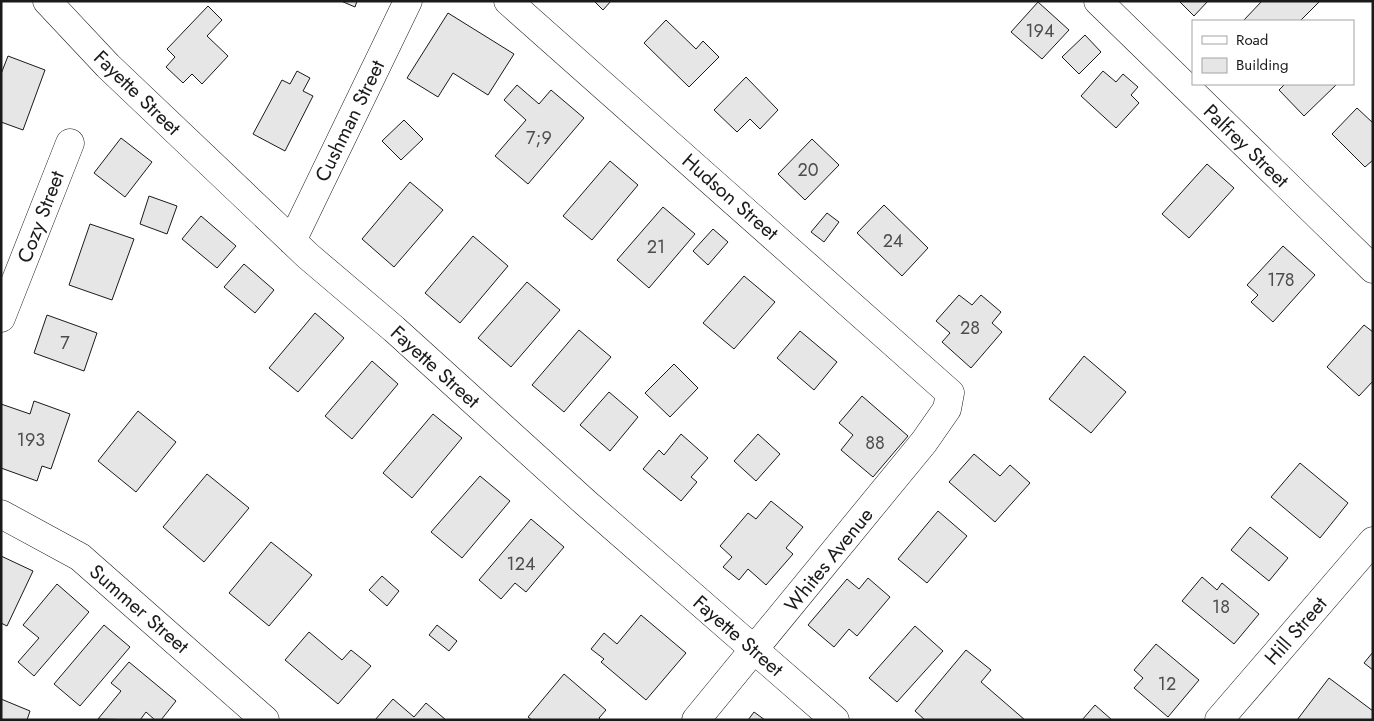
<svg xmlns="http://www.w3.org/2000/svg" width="1374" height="721" font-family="Jost,sans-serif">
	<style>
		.building { fill: #e6e6e6; stroke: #1a1a1a }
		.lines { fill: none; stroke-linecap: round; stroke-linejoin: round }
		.minor-casing { stroke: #1a1a1a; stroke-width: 29 }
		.tertiary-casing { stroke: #1a1a1a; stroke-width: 29 }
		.minor { stroke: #fff; stroke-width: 28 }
		.tertiary { stroke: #fff; stroke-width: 28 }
		.labels { text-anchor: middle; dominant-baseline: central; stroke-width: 4; stroke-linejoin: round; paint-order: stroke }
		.number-label { font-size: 18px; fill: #4d4d4d }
		.street-label { font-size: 20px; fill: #1a1a1a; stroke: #fff }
	</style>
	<rect width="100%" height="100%" fill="#fff"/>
	<path class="building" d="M341,1H357L355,7Z
		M594,1H611L603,10Z
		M1179,1H1208L1194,16Z
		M1262,1H1320L1300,21H1243Z
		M1038,2L1069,30L1042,59L1011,32Z
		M208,6L222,20L207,36L228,56L202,84L192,74L183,83L166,67L175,57L167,49Z
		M448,13L514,54L488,95L453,73L438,97L407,78Z
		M666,20L696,49L703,41L719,57L689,87L644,43Z
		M1085,35L1101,52L1079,74L1062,57Z
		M8,56L45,70L23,130L1,122V74Z
		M297,71L310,78L303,91L313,96L285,151L253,134L282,80L290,84Z
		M1103,71L1116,82L1123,74L1138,87L1131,95L1139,103L1116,128L1081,96Z
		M746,77L778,110L760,129L750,119L737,132L714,110Z
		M1285,84H1337L1304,116L1279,90Z
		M517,85L539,104L551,90L584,118L528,184L495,156L526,120L504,100Z
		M1357,108L1373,123V160L1365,167L1332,134Z
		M404,120L423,139L401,160L382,141Z
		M121,138L152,162L125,197L94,173Z
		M812,139L839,165L805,200L778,174Z
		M610,161L638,185L592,240L563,216Z
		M1207,164L1234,188L1189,238L1162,214Z
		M410,182L443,210L394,267L362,239Z
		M149,196L177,206L167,234L140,224Z
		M884,205L928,248L902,276L857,233Z
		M663,207L695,234L649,288L617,260Z
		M827,213L839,222L824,242L811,232Z
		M201,216L236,246L217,268L182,239Z
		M90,224L134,239L112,300L69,285Z
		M713,229L728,242L708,265L693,251Z
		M473,236L508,266L460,323L425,293Z
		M1283,246L1315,275L1273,322L1251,302L1258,295L1247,285Z
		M244,264L274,290L255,313L224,287Z
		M744,276L775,302L734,349L703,323Z
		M527,282L560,310L511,367L478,338Z
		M959,295L972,305L981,295L1001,312L992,323L1002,332L971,368L942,342L950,333L936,321Z
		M315,313L344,338L298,392L269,368Z
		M47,315L97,333L84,371L34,353Z
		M1364,325L1373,332V381L1359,396L1327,367Z
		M579,330L611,357L564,412L532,385Z
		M800,331L837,362L814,390L777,358Z
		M1084,356L1126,392L1091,433L1049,399Z
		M372,361L398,384L352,439L325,416Z
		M674,364L698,388L670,417L645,393Z
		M609,392L638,417L610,451L580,425Z
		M862,396L908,436L873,477L841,450L853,435L839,423Z
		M34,401L70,414L51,469L42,466L37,481L1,468V404L30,414Z
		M138,411L176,442L136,492L98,461Z
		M433,414L462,438L412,498L383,473Z
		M681,434L708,458L691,477L697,482L681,501L643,469L659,450L664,455Z
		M758,434L780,454L756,481L734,461Z
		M974,454L1000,476L1010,465L1030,483L995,522L949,482Z
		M1300,463L1348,503L1320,538L1271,497Z
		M207,474L249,508L204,562L163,527Z
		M480,476L510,501L462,558L431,532Z
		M771,501L803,527L786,548L793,554L766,585L748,569L739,580L723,567L732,557L720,546L748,513L756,519Z
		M938,511L967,536L927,583L898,559Z
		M531,519L564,547L526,592L515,583L501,599L479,580Z
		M1250,527L1288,558L1269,581L1231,550Z
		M271,542L312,575L269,626L229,593Z
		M1,556L33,571L7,626L1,623Z
		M382,576L399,591L387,606L369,590Z
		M1202,577L1217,590L1222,583L1259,614L1234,644L1182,601Z
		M868,578L890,597L857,636L849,629L834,647L808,625L847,579L859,589Z
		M57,584L89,612L34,676L18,662L39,638L23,625Z
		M641,615L686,653L646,700L601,662L604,659L591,649L604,633L617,644Z
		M104,625L130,647L80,706L54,684Z
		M437,625L457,641L449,651L429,635Z
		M915,626L943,651L897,702L869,678Z
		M309,632L342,660L351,650L371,666L338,704L285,660Z
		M1156,644L1199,680L1168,717L1134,688L1143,678L1134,670Z
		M966,650L991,670L981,682L1025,720H925L915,711Z
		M1373,652V670L1364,663Z
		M129,662L176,701L161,720H155L146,712L140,720L98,719L121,691L111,683Z
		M564,674L606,710L599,718L601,720H532L528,717Z
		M1329,678L1373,711V720H1297Z
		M1,699L30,711L27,720H1Z
		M393,699L414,717L426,703L446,720H375Z
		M1095,705L1112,720H1082Z
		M754,712L765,720H748Z"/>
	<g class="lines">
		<defs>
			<path id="minor" d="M47,1L108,66L308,256L394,329L586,503L835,720
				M508,1L950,393L947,409L924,442L696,720
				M1098,1L1373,269
				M292,241L408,1
				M1,318L70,143
				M1219,720L1373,541"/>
			<path id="tertiary" d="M1,514L80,557L265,720"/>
		</defs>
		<use href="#minor" class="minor-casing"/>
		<use href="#tertiary" class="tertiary-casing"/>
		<use href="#minor" class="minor"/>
		<use href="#tertiary" class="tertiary"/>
	</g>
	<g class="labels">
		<g class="number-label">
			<text x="1040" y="31">194</text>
			<text x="539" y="138">7;9</text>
			<text x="808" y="170">20</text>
			<text x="893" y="241">24</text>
			<text x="656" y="247">21</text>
			<text x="1281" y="280">178</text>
			<text x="970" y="328">28</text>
			<text x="65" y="343">7</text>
			<text x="31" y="440">193</text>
			<text x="875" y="443">88</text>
			<text x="521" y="564">124</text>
			<text x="1221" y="607">18</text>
			<text x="1167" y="684">12</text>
		</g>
		<g class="street-label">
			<text transform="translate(137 93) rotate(44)">Fayette Street</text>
			<text transform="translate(350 121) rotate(-64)">Cushman Street</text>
			<text transform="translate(1246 146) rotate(44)">Palfrey Street</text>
			<text transform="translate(730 197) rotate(41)">Hudson Street</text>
			<text transform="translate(41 217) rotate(-69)">Cozy Street</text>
			<text transform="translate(435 367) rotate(42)">Fayette Street</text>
			<text transform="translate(829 560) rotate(-51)">Whites Avenue</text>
			<text transform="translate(139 609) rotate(41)">Summer Street</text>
			<text transform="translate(1296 631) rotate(-49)">Hill Street</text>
			<text transform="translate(738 636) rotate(41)">Fayette Street</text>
		</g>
	</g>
	<rect width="1374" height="721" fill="none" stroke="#1a1a1a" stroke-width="5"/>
	<rect x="1192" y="20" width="162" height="65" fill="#ffffff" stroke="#a3a3a3"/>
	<rect x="1202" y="36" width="25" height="8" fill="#ffffff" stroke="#a3a3a3"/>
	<text x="1236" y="45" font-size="15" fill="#1a1a1a">Road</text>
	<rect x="1202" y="58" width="25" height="15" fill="#e6e6e6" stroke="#a3a3a3"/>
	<text x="1236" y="70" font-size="15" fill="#1a1a1a">Building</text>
</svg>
